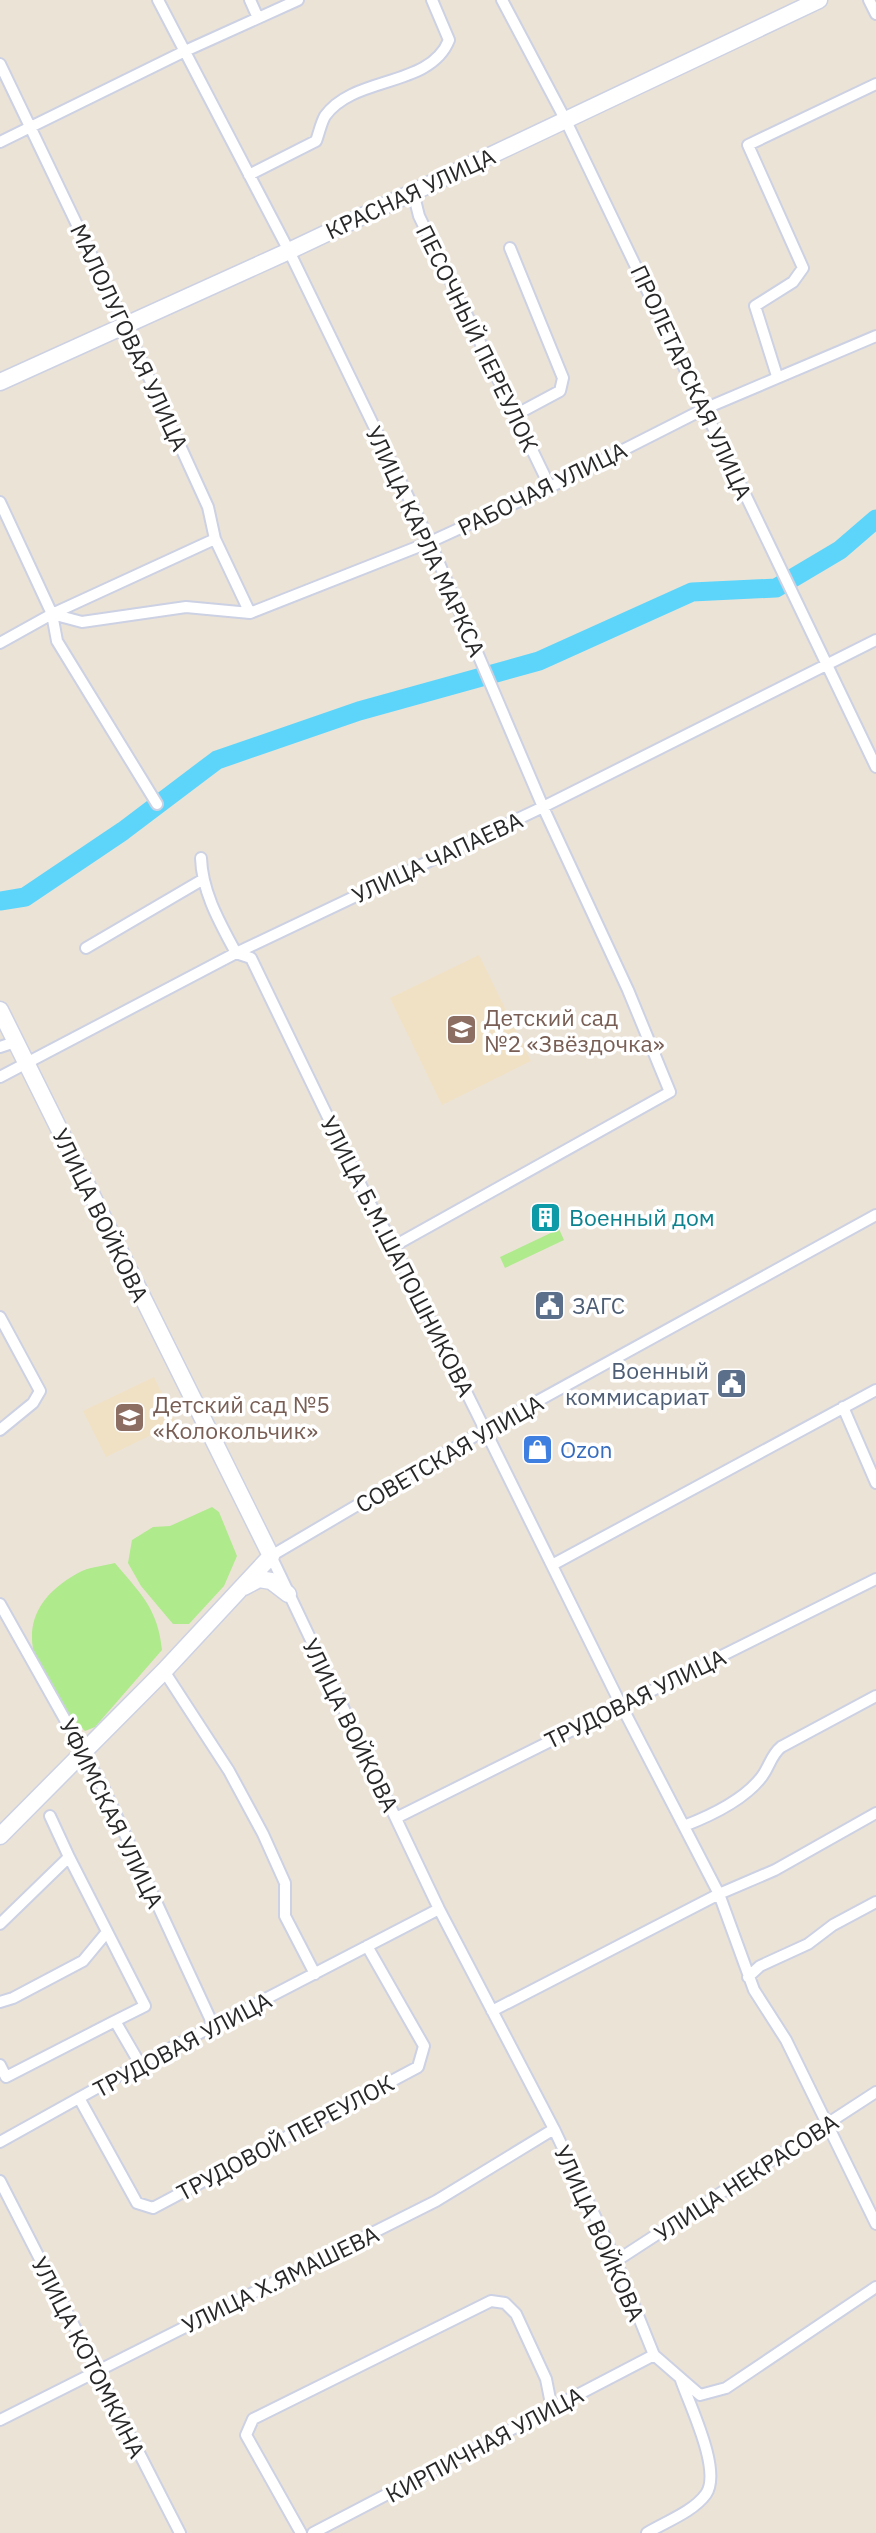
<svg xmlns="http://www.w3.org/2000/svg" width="876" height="2533" font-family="'IBM Plex Sans',sans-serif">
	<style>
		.education { fill: #f0e1c4 }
		.green { fill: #afea8d }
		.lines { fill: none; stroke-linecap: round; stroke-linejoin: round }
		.river { stroke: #5dd5fb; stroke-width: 19 }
		.street-casing { stroke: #ccd1e3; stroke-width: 14 }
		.secondary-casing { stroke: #ccd1e3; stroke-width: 19 }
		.street { stroke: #fff; stroke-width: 10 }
		.secondary { stroke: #fff; stroke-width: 16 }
		.labels { text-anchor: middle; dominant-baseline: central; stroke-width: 7; stroke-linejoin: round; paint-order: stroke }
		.street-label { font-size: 23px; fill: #282828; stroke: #fff }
		.education-label { font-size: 23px; fill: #785e54; stroke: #fff; text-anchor: start }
		.culture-label { font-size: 23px; fill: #0d838f; stroke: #fff; text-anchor: start }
		.service-label { font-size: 23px; fill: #4e5e75; stroke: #fff; text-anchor: start }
		.shop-label { font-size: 23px; fill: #366cbe; stroke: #fff; text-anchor: start }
	</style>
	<rect width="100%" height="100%" fill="#ece3d7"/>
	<path class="education" d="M479,955L531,1061L442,1105L390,998Z
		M154,1377L176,1423L106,1457L83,1411Z"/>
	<path class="green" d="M559,1229L564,1240L505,1268L500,1257Z
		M212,1507L219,1512L237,1556L224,1586L189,1624H173L141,1586L128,1563L132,1540L153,1527L170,1526Z
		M115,1563C141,1594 158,1609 162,1650L95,1727L85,1731C34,1681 0,1616 78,1573C88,1567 103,1566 115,1563Z"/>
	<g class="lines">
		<path class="river" d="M0,901L25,897L123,831L217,760L359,711L539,661L692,592L776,588L840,550L876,519"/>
		<defs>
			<path id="street" d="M158,0L289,251L430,542L543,807L628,990L670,1092L394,1246
				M250,0L258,18
				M502,0L565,119L876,767
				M869,0L876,14
				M0,64L125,325L208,507L215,539L250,613
				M0,142L183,52L298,0
				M249,175L316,141C319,133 321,123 325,116C354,75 430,88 449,40L432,0
				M419,189L414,196L419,216L550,487
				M510,248L563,378L560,391L517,414
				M777,376L755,306L793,282L803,268L748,145L876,84
				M0,502L52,614L57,641L157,804
				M52,614L215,539
				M0,643L52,614L82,622L186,607L250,613L430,542L550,487L704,409L876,336
				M201,858C202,892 220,923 236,953L251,958L368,1200L394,1246L621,1705L719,1894L754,1990L786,2040L876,2224
				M86,948L202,880
				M0,1047L15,1042
				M0,1077L236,953L543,807L876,640
				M876,1215L485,1430L271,1556L439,1909L554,2129L616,2261L654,2355L700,2395L726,2388L876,2287
				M0,1317L40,1391L33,1403L0,1430
				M843,1407L876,1483
				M552,1565L876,1390
				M0,1604L104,1789L214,2027
				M164,1671L229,1771L263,1834L285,1883V1916L315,1974
				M50,1816L69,1857
				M396,1818L876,1579
				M684,1826C710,1816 742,1801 760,1779C769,1769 770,1756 781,1747L876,1696
				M0,1924L69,1857L145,2006L115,2021L140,2064
				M748,1977L760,1966L808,1944L833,1925L876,1902
				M0,2002L13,1998L83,1961L107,1932
				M492,2011L719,1894L775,1870L876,1813
				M0,2065L6,2077L115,2021
				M79,2098L137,2203L153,2208L418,2067L424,2046L367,1946
				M0,2142L140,2064L439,1909
				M0,2181L180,2533
				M616,2261L876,2092
				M0,2420L436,2201L554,2129
				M301,2533L246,2435L253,2419L491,2301L505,2303L516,2314L546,2379L552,2409
				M313,2533L654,2355
				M647,2533C665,2522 693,2512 706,2494C722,2471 690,2406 681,2380"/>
			<path id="secondary" d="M0,382L289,251L819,0
				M0,1010L271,1556L164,1671L0,1836
				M244,1587L259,1579L271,1581L288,1594"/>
		</defs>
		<use href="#street" class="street-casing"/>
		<use href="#secondary" class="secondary-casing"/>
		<use href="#street" class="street"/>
		<use href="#secondary" class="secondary"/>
	</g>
	<defs>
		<symbol id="school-square" viewBox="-11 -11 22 22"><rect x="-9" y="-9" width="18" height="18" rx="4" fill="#8d6e63" stroke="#fff"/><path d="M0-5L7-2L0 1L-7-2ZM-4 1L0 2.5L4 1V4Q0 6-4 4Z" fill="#fff"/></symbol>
		<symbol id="building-square" viewBox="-11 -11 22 22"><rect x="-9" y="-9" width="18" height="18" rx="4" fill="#0f9aa8" stroke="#fff"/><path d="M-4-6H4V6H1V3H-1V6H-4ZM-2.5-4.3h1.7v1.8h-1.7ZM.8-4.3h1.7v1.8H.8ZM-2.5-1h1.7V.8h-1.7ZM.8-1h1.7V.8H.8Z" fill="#fff"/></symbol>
		<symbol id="civic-square" viewBox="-11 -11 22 22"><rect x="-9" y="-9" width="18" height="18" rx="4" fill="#5c6f8a" stroke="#fff"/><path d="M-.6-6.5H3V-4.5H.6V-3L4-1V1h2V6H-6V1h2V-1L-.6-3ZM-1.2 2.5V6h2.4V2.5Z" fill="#fff"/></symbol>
		<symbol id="shop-square" viewBox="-11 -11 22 22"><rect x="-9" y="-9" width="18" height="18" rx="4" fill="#3f7fe0" stroke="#fff"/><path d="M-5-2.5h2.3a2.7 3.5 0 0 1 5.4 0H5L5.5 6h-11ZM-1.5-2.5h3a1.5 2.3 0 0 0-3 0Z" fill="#fff"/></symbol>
	</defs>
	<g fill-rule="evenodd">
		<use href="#school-square" x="444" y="1012" width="35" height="35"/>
		<use href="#building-square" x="528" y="1200" width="35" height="35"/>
		<use href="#civic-square" x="532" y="1288" width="35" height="35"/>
		<use href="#civic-square" x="714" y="1366" width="35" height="35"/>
		<use href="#school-square" x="112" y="1400" width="35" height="35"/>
		<use href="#shop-square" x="520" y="1432" width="35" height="35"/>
	</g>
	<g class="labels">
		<g class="street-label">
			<text transform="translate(410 193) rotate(-25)">КРАСНАЯ УЛИЦА</text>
			<text transform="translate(130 337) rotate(65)">МАЛОЛУГОВАЯ УЛИЦА</text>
			<text transform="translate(478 338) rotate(64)">ПЕСОЧНЫЙ ПЕРЕУЛОК</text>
			<text transform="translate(692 382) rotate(65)">ПРОЛЕТАРСКАЯ УЛИЦА</text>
			<text transform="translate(542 488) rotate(-26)">РАБОЧАЯ УЛИЦА</text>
			<text transform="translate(426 541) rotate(65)">УЛИЦА КАРЛА МАРКСА</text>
			<text transform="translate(437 857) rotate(-25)">УЛИЦА ЧАПАЕВА</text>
			<text transform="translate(101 1215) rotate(64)">УЛИЦА ВОЙКОВА</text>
			<text transform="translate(398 1256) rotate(63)">УЛИЦА Б.М.ШАПОШНИКОВА</text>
			<text transform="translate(449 1453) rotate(-30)">СОВЕТСКАЯ УЛИЦА</text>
			<text transform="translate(635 1698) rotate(-26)">ТРУДОВАЯ УЛИЦА</text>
			<text transform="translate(351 1725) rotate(64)">УЛИЦА ВОЙКОВА</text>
			<text transform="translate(112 1813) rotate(64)">УФИМСКАЯ УЛИЦА</text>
			<text transform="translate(182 2044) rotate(-28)">ТРУДОВАЯ УЛИЦА</text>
			<text transform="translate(285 2137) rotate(-28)">ТРУДОВОЙ ПЕРЕУЛОК</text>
			<text transform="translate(746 2177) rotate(-33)">УЛИЦА НЕКРАСОВА</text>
			<text transform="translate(600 2233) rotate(66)">УЛИЦА ВОЙКОВА</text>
			<text transform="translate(280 2279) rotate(-26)">УЛИЦА Х.ЯМАШЕВА</text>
			<text transform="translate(89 2357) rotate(63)">УЛИЦА КОТОМКИНА</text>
			<text transform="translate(484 2444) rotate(-28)">КИРПИЧНАЯ УЛИЦА</text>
		</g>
		<g class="education-label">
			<text x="484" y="1017">Детский сад<tspan x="484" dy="26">№2 «Звёздочка»</tspan></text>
			<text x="153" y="1404">Детский сад №5<tspan x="153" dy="26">«Колокольчик»</tspan></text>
		</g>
		<g class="culture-label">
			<text x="569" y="1217">Военный дом</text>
		</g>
		<g class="service-label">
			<text x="572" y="1305">ЗАГС</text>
			<text x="709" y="1370" text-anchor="end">Военный<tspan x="709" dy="26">коммисариат</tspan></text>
		</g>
		<g class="shop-label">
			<text x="560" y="1449">Ozon</text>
		</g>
	</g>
</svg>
